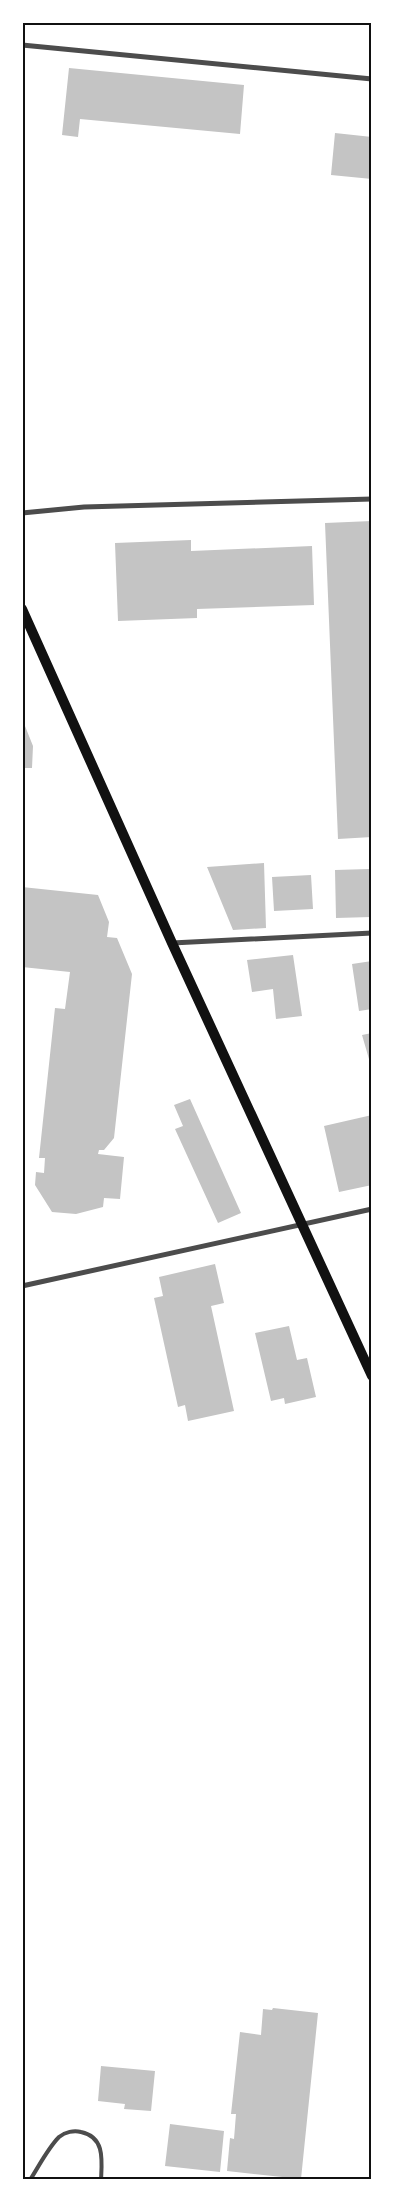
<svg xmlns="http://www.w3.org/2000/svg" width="394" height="2202" font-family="Helvetica,sans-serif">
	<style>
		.building { fill: #c4c4c4 }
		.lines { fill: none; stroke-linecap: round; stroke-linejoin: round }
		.service { stroke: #4c4c4c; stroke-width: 4 }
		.minor { stroke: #4c4c4c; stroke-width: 5 }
		.secondary { stroke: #111; stroke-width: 10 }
		.neatline { fill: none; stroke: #111; stroke-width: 2 }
	</style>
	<rect width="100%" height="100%" fill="#fff"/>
	<path class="building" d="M69,68L244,85L240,134L80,119L78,137L62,135Z
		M335,133L372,137V179L331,175Z
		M372,521V837L338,839L325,523Z
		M191,540V551L312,546L314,605L197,609V618L118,621L115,543Z
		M23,721L33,746L32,768H22Z
		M264,863L266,928L233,930L207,867Z
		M369,869L371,917L336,918L335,870Z
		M311,875L313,909L274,911L272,877Z
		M22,887L98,895L109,922L107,937L117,938L132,974L114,1138L104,1150H99L98,1154L124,1157L120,1199L104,1198L103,1207L76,1214L52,1212L35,1185L36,1172L44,1173L45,1158H39L55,1008L65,1009L70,972L22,967Z
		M293,955L302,1016L276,1019L273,989L252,992L247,960Z
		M372,961V1009L359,1011L352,964Z
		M372,1033V1066H371L362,1035Z
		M190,1099L241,1213L218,1223L175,1129L183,1126L174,1105Z
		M372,1115V1185L339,1192L324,1126Z
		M215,1264L224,1303L211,1306L234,1411L188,1421L185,1405L178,1407L154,1298L163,1296L159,1277Z
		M289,1326L297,1360L307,1358L316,1397L285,1404L284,1398L271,1401L255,1333Z
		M273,2008L318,2013L301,2179L227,2171L230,2138L234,2139L236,2114H231L240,2032L261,2035L263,2009L272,2010Z
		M101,2066L155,2071L151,2111L124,2109L125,2104L98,2101Z
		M170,2124L224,2131L220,2172L165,2166Z"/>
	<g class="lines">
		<path class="service" d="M30,2180C39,2166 48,2148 59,2137C65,2132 74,2130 81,2132C105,2137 102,2160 101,2180"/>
		<path class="minor" d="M22,45L372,79
			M22,513L84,507L372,499
			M172,943L372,933
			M22,1286L372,1209"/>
		<path class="secondary" d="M22,609L172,943L372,1376"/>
	</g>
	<rect width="394" height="2202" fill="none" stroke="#ffffff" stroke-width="48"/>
	<rect x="24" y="24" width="346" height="2154" class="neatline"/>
</svg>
